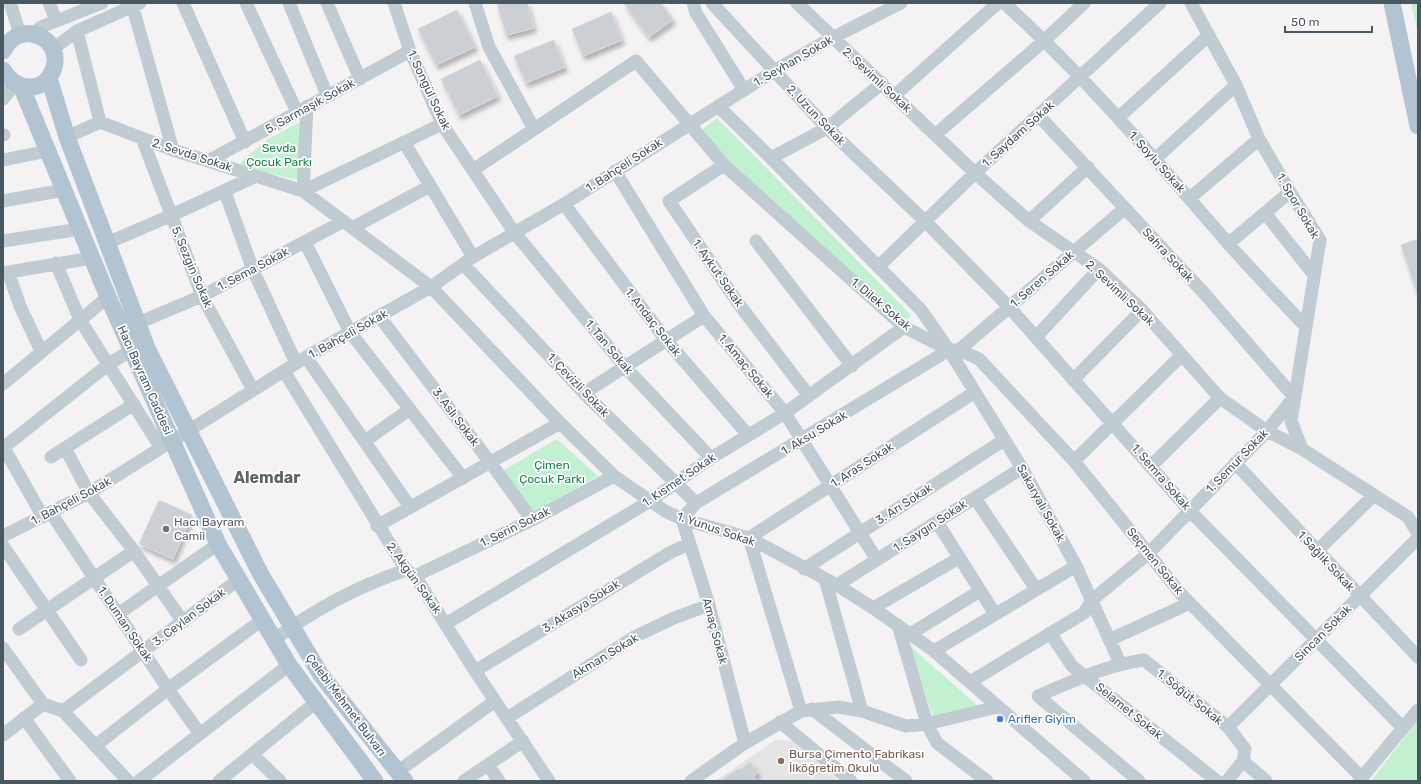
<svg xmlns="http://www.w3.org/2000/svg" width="1421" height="784" font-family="Rubik,sans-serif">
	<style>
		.education { fill: #e6e3e5 }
		.green { fill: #c2f1d1 }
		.building { fill: #ccd0d5; stroke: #d6d9de; filter: url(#shadow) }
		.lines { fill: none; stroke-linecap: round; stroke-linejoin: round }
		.minor { stroke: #c0cbd2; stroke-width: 13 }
		.major { stroke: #b2c4d1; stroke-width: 17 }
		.worship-dot { fill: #6b7280; stroke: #fff; stroke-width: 1.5 }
		.shop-dot { fill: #3f7fe0; stroke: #fff; stroke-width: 1.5 }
		.education-dot { fill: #8d6e63; stroke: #fff; stroke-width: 1.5 }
		.labels { text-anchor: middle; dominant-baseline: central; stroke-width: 3.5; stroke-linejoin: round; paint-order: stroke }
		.street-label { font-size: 12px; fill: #495761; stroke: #fff }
		.park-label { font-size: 12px; fill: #168647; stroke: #fff }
		.worship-label { font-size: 12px; fill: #5b616d; stroke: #fff; text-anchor: start }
		.shop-label { font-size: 12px; fill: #366cbe; stroke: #fff; text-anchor: start }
		.education-label { font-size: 12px; fill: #785e54; stroke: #fff; text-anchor: start }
		.district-label { font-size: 16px; font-weight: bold; fill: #5e6368; stroke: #fff }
	</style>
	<defs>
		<filter id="shadow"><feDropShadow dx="2.5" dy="4.5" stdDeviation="2" flood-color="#0004"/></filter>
	</defs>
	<rect width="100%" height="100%" fill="#f5f2f3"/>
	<path class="education" d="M776,740L795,741L838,781H715Z"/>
	<path class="green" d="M1411,3H1418V35L1412,7Z
		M717,118L911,315L908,319L900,317L759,192L700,131Z
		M300,122L298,180L242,167L241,162L268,139Z
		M557,439L598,476L533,513L504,470Z
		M910,646L978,706L933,717Z
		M1418,720V781H1371Z"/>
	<path class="building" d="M497,3H527L534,28L506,35Z
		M624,3H661L673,20L649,37Z
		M457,10L475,47L436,65L418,29Z
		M611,12L622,40L583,56L572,29Z
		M554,40L565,67L526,83L514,56Z
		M480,60L498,96L459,115L441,79Z
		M1418,239V296L1401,245Z
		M159,500L192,515L173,559L139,544Z
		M750,762L758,773L754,776L757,781H720L739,768L740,770Z"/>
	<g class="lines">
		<path class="minor" d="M10,3L20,34
			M49,3L56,20
			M183,3L245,142
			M246,3L297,112
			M289,3L327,95
			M327,3L360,79
			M394,3L410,51L442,124L514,232L625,367L711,458
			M475,3L489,47L534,129
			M693,3L696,13L744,90
			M712,3L827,128L925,221L1009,307L1189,510L1403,728
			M797,3L975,173L1029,221L1099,269L1142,310L1220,398L1267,431L1302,449L1408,517L1418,534
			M1004,3C1085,76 1156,160 1227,242C1252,271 1280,299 1306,327
			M1191,3L1236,85L1259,139L1290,192L1320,240L1291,421L1302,449
			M135,15L173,150
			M77,31L100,122
			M33,34L41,27L102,3
			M53,49L77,31L140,3
			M895,95L998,3
			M3,99L15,84
			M307,106L303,191L442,124
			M718,106L771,158L921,310L949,350L1022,468L1076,566L1120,663
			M1118,118L1209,35
			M3,135H4
			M935,135L1045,40L1084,3
			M67,137L100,122L173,150L303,191L431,287L560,423L614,476L665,511L682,519L749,538L837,585L873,608L934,651L1084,781
			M142,138L202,296L253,390
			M404,142L473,257
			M771,158L827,128L882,83
			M1155,159L1236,85
			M3,160L48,151
			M210,160L410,51
			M724,165L669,201L738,303L809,396
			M473,170L636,61L724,165L904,327L949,350H959L979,359L1074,461L1181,594L1362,778
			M615,171L704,316L785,413L877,560
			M225,192L253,270L296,363
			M1190,198L1259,139
			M3,201L64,190
			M564,204L666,340L748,435
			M1265,213L1314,275
			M1029,221L1088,167
			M352,228L430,186
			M3,241L80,229
			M756,241L852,366
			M305,242L350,332L463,478
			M107,243L170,216L254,177
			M1228,244L1290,192
			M56,263L80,320L161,448
			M463,264L584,393L696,503
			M878,267L975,173L1160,3
			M8,272L20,306L41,351
			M3,273L92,258
			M379,316L490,462L532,520
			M138,323L202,296L344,221
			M1036,337L1099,269
			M959,350L1124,209
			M306,357L410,507
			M284,371L406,570L415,576L475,671L549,781
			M1073,380L1142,310
			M3,384L108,297
			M584,393L704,316
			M365,441L410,409
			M3,448L109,364L131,350
			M4,448L43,517
			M65,448L89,493L134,551L183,622
			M51,457L134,404
			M1074,461L1181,356
			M1235,463L1418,657
			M1152,465L1220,398
			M975,498L1036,589
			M51,513L168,689L200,734
			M937,522L995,614
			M377,526L560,423
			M3,536L89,493L306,357L431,287L473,257L564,204L774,71L832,38L901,3
			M3,546L81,660
			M1317,551L1374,495
			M804,569L1004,440
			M415,576L532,520L614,476
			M825,579L862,711
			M837,585L1022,468
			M873,608L959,558
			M118,614L218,544
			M447,623L650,501L711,458L785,413L904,327
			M898,625L927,724L937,743L987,781
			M19,629L134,551
			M1050,633L1072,666L1217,781
			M910,634L980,591
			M274,640C313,610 359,586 406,570
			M1109,640L1190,603
			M3,648L43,704
			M934,651L1076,566
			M475,671L671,552L689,544
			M970,682L1084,613L1092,600L1149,553L1267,431L1294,397L1203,292L1039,116
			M43,704L63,711L128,781
			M812,709L906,781
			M63,711L238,580
			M801,711L749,538L975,392
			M24,718L70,781
			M507,718L636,636L674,618L709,605
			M780,722L851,781
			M1228,727L1418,538
			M3,735L43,704
			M745,743L709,605L682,519L696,503L949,350
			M95,746L168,689L262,620
			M252,754L280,781
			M488,765L499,781
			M397,772L495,701
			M139,781L289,665
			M219,781L315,703
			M464,781L523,741
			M691,781L745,743L801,711L838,707L862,711L906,726L927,724L997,707
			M1139,781L1038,696C1073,681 1106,665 1144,660L1228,727L1245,749L1243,761L1266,781
			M1227,781L1243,761
			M1359,781L1418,710"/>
		<path class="major" d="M1392,3L1418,126
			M3,51C22,14 71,43 50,76C46,83 38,87 30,87C17,87 9,80 3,70
			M49,78L67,137L147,348L260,573L321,675L405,781
			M21,86L108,297L218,544L289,665L375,781"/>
	</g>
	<circle class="worship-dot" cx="166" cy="529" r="4"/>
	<circle class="shop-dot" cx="1000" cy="719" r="4"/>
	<circle class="education-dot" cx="781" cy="761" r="4"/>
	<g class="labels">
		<g class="street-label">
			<text transform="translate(793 61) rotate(-30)">1. Seyhan Sokak</text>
			<text transform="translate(877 80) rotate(43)">2. Sevimli Sokak</text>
			<text transform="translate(429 90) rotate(65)">1. Songül Sokak</text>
			<text transform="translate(310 106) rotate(-29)">5. Sarmaşık Sokak</text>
			<text transform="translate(816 115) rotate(46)">2. Uzun Sokak</text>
			<text transform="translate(1018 134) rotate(-42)">1. Saydam Sokak</text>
			<text transform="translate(192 155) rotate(18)">2. Sevda Sokak</text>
			<text transform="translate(1157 162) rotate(48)">1. Soylu Sokak</text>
			<text transform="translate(624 165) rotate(-33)">1. Bahçeli Sokak</text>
			<text transform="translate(1298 206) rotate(60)">1. Spor Sokak</text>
			<text transform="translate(1168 255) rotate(47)">Sahra Sokak</text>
			<text transform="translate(192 267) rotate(67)">5. Sezgin Sokak</text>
			<text transform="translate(253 269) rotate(-28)">1. Sema Sokak</text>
			<text transform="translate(718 273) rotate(55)">1. Aykut Sokak</text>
			<text transform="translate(1042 279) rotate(-41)">1. Seren Sokak</text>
			<text transform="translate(1120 293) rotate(43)">2. Sevimli Sokak</text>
			<text transform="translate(881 304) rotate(40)">1. Dilek Sokak</text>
			<text transform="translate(653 322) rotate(52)">1. Andaç Sokak</text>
			<text transform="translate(348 334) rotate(-29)">1. Bahçeli Sokak</text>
			<text transform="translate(609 347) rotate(50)">1. Tan Sokak</text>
			<text transform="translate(746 366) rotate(50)">1. Amaç Sokak</text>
			<text transform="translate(145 380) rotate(66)">Hacı Bayram Caddesi</text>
			<text transform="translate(578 385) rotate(46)">1. Çevizli Sokak</text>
			<text transform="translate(456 417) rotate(53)">3. Aslı Sokak</text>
			<text transform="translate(814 433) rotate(-31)">1. Aksu Sokak</text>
			<text transform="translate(1237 461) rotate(-46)">1. Semur Sokak</text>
			<text transform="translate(862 465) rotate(-33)">1. Aras Sokak</text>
			<text transform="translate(1161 477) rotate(49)">1. Semra Sokak</text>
			<text transform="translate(679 480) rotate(-34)">1. Kısmet Sokak</text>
			<text transform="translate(71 501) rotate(-28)">1. Bahçeli Sokak</text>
			<text transform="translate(1041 503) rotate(61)">Sakaryalı Sokak</text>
			<text transform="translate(904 504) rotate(-33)">3. Arı Sokak</text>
			<text transform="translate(930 526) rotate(-33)">1. Saygın Sokak</text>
			<text transform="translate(515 527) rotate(-26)">1. Serin Sokak</text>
			<text transform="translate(716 529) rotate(19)">1. Yunus Sokak</text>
			<text transform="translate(1155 561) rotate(51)">Seçmen Sokak</text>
			<text transform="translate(1326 561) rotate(47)">1 Sağlık Sokak</text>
			<text transform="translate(414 578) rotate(54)">2. Akgün Sokak</text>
			<text transform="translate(581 606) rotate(-32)">3. Akasya Sokak</text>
			<text transform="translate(189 617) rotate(-37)">3. Ceylan Sokak</text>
			<text transform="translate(125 624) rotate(56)">1. Duman Sokak</text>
			<text transform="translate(715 631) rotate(75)">Amaç Sokak</text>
			<text transform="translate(1323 633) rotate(-45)">Sincan Sokak</text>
			<text transform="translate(605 656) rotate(-31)">Akman Sokak</text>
			<text transform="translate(1190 697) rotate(39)">1. Söğüt Sokak</text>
			<text transform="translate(346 705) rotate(53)">Çelebi Mehmet Bulvarı</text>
			<text transform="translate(1129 711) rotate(39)">Selamet Sokak</text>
		</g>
		<g class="park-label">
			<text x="279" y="148">Sevda<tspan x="279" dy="14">Çocuk Parkı</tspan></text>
			<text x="552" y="465">Çimen<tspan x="552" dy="14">Çocuk Parkı</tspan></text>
		</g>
		<g class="worship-label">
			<text x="174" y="522">Hacı Bayram<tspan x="174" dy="14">Camii</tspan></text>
		</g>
		<g class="shop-label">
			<text x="1008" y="719">Arifler Giyim</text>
		</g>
		<g class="education-label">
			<text x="789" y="754">Bursa Çimento Fabrikası<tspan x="789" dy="14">İlköğretim Okulu</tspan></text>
		</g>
		<g class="district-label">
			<text x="267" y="477">Alemdar</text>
		</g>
	</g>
	<rect width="1421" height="784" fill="none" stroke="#495761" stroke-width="8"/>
	<path d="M1285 26v6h87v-6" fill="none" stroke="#495761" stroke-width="2"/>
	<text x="1291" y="26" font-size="12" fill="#495761" stroke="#ffffff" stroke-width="3" paint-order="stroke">50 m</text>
</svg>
